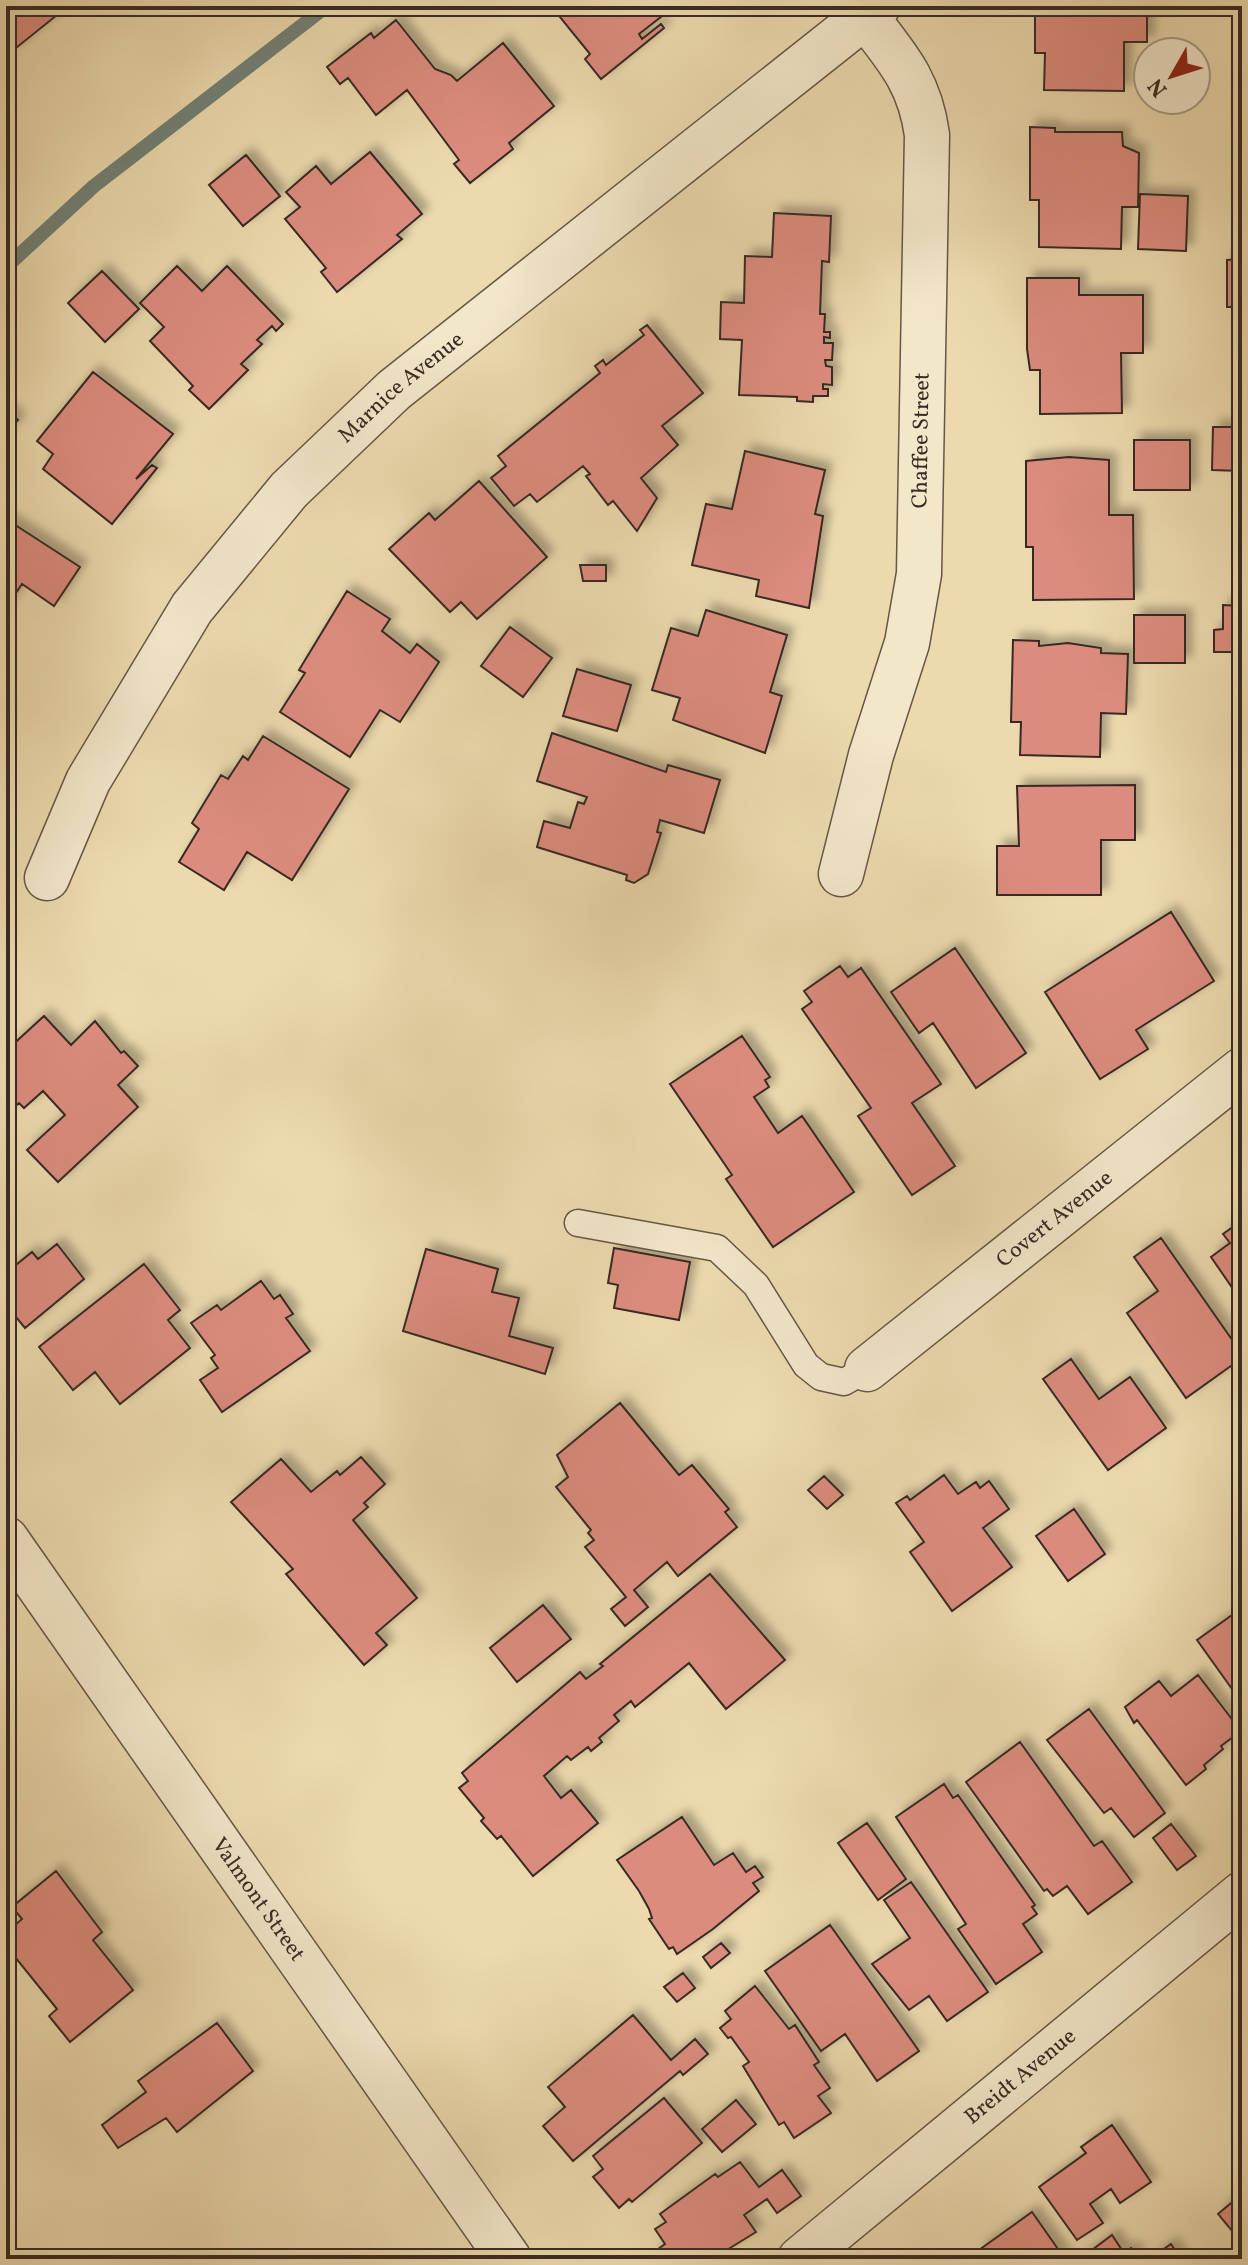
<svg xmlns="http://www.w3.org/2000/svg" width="1248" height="2265" font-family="Vollkorn,serif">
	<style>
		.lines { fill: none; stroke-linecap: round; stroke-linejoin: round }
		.stream { stroke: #728176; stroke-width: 14 }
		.building { fill: #dc8c7e; stroke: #382b24; stroke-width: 2; filter: url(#shadow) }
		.lane-casing { stroke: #655746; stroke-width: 29 }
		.street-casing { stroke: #655746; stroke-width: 47 }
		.lane { stroke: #f3e7ca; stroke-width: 26 }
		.street { stroke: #f3e7ca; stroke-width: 44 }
		.labels { text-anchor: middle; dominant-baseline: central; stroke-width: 6; stroke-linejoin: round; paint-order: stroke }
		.street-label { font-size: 22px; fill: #382b24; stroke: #f3e7ca }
	</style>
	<defs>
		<filter id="shadow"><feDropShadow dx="7" dy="-7" stdDeviation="4" flood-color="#0004"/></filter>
	</defs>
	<rect width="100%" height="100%" fill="#ecdaae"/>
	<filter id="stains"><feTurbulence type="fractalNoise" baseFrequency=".0025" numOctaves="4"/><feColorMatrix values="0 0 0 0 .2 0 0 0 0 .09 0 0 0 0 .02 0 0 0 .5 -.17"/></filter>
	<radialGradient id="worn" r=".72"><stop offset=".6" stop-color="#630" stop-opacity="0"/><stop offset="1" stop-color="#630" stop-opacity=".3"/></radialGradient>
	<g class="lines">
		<path class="stream" d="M6,267L94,186L327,6"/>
	</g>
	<path class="building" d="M6,6H66L67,7L6,56Z
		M551,6H675L639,34L642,39L661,24L664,28L601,79L585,59L590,54Z
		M1035,6H1147V42H1124V91L1044,90L1045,53H1035Z
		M396,20L435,69L451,75L457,81L503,43L554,106L509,143L513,149L470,183L454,164L459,160L407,90L376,115L348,78L340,84L327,67L371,33L374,38Z
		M1232,87H1242V137H1232Z
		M1030,127L1055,128V132H1122L1123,146L1139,153L1138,207H1122L1121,249L1039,247V200H1030Z
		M370,152L422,214L397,235L402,239L337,292L321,272L326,268L285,219L300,207L286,192L316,166L331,184Z
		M246,155L280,196L243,226L209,185Z
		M1140,194L1188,196L1186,251L1138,249Z
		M774,213L831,216L829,262L822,261L820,314H825L824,332H830V338L824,337V343H833L832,360H825L826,366L832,367V385L823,384V389H828V396H813V402L797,401V397L739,395L742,340L720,339L721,302L744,303L745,256L772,257Z
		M1242,259V307H1227V260Z
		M177,266L202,291L227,266L283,324L276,331L272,326L257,340L262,344L241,364L248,370L209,409L189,390L193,386L150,341L164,327L140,303Z
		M102,271L139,309L105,342L68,303Z
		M1027,278H1079V295H1143V353H1121L1122,413L1040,414V370H1030L1027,349Z
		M647,325L703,393L662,426L678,445L641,478L657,498L637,531L613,501L608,505L586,476L590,474L583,466L537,502L530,494L514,506L491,478L506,466L498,456L600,373L595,366L603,360L606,365L644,335L640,330Z
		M93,372L173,434L136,479L152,465L157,468L112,524L43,469L53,454L37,441Z
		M6,410L18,420L6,435Z
		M1232,422H1242V471L1212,470L1213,427H1232Z
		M1134,440H1190V490H1134Z
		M745,451L825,470L815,514L823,516L809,608L756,596L759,580L692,565L706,504L732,509Z
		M1069,457L1109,460V515H1133L1134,599L1033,600V547H1026V461Z
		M479,481L547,557L477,619L461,602L450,612L389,549L429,513L435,520Z
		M6,519L80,567L54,606L22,584L6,608Z
		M580,565H606V581H583Z
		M347,591L390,619L382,631L410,653L417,644L439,662L400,722L380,710L350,757L280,712L305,673L299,670Z
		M1223,605L1242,606V652H1214V630L1223,629Z
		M706,610L787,635L770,692L782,696L765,753L673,720L680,698L652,690L671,628L698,636Z
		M1134,615H1185V663H1134Z
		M510,627L552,658L523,697L481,666Z
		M1013,640L1039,641V646L1068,643L1101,648V653L1128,654L1126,714L1101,713L1100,757L1020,755L1021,722H1011Z
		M577,669L631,685L617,731L563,716Z
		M552,733L666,772L668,765L720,780L704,833L660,820L657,832L661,833L648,874L634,883L626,880L627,875L537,847L544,821L570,828L578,802L584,804L587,797L537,781Z
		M263,736L349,789L292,880L247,852L224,890L179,862L199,829L192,823L221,775L228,779L243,756L248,760Z
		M1135,785V840H1101V895H997V846H1019L1017,786Z
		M1171,912L1214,981L1136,1030L1148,1049L1100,1079L1045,992Z
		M955,948L1026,1053L976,1088L933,1023L919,1033L891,992Z
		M840,966L848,977L861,968L941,1084L912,1103L955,1166L912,1195L858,1116L871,1108L802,1009L812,1002L804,991Z
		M44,1016L71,1045L95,1021L121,1053L124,1051L138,1066L118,1085L138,1107L58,1182L27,1150L65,1115L43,1091L24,1108L19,1103L6,1114V1051Z
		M742,1036L770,1077L765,1080L769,1087L754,1097L778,1133L802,1116L854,1192L773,1247L726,1179L732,1175L670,1084Z
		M1240,1222L1242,1225V1302L1211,1257L1230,1243L1223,1234Z
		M1161,1238L1242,1354V1358L1186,1398L1127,1313L1158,1291L1134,1257Z
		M57,1244L84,1279L25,1328L6,1305V1273L32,1252L38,1259Z
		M614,1248L690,1262L679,1320L614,1308L618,1285L608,1283Z
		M426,1249L498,1269L492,1292L519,1298L509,1336L553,1348L545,1374L403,1331Z
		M144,1264L180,1310L168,1320L190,1348L120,1404L95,1372L73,1390L39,1347Z
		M261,1281L274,1299L280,1295L293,1314L286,1318L310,1351L222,1412L200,1380L218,1368L211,1358L215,1355L191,1323L217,1305L221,1310Z
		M1071,1359L1099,1399L1130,1377L1166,1428L1108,1470L1043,1379Z
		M620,1403L679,1475L692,1465L729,1509L725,1512L737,1527L678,1576L667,1562L634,1590L648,1607L625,1626L611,1609L626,1597L585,1547L594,1540L588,1533L591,1530L556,1487L568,1477L557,1455Z
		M361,1457L385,1484L364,1503L368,1507L353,1520L417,1598L376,1633L387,1645L364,1665L286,1574L293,1569L231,1502L281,1459L311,1492L337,1471L340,1475Z
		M944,1475L958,1494L976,1482L980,1488L989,1481L1009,1509L983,1528L1012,1567L952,1611L910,1552L924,1542L896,1503L907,1496L910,1500Z
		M824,1476L843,1495L827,1509L808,1490Z
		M1074,1509L1105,1554L1068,1581L1036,1536Z
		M710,1574L785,1660L726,1709L689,1663L635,1707L631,1701L614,1715L619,1721L599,1738L602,1742L591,1751L588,1747L571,1760L567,1756L544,1776L561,1798L571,1790L598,1823L533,1876L501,1836L497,1839L481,1821L484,1818L459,1788L468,1781L462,1773L580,1672L586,1679L603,1666L600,1664Z
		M543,1605L571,1639L517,1682L490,1648Z
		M1242,1608V1703L1197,1640Z
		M1198,1675L1241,1731L1221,1746L1223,1749L1204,1765L1206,1769L1186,1785L1137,1720L1134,1723L1125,1707L1159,1681L1171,1696Z
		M1089,1709L1165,1813L1134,1837L1111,1808L1104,1813L1047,1740Z
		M1020,1742L1094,1846L1102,1841L1132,1882L1088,1914L1067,1886L1053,1896L1047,1889L1044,1891L966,1782Z
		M944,1784L953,1798L958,1795L1035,1905L1032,1907L1037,1914L1023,1924L1042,1952L996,1984L958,1929L966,1924L896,1817Z
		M682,1817L714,1865L733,1853L746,1872L755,1866L763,1877L753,1883L759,1891L713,1929L677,1954L673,1947L669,1949L649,1919L652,1918L649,1909L639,1891L617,1860Z
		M867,1823L906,1879L878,1900L838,1843Z
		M1171,1824L1196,1856L1177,1870L1153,1838Z
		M56,1871L102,1932L93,1940L133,1990L70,2042L49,2016L57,2009L6,1946V1933L22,1919L12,1907Z
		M911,1882L988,1992L947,2021L929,1996L909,2010L872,1964L910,1938L884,1900Z
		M830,1925L919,2051L877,2081L845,2034L821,2051L765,1971Z
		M721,1943L730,1953L711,1968L703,1957Z
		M683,1973L695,1988L677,2002L664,1987Z
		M755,1986L789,2029L795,2025L819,2062L814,2065L830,2088L818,2096L831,2113L794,2138L784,2122L779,2125L743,2066L749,2062L731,2037L728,2038L720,2028L731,2019L725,2011Z
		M633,2015L671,2060L695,2039L708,2054L683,2075L680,2071L573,2161L543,2126L565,2107L548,2087Z
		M217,2023L253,2071L177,2132L166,2118L118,2148L102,2125L146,2092L138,2081Z
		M664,2098L702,2143L632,2202L629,2199L619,2208L593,2177L603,2169L593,2156Z
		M736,2100L756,2124L722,2152L702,2129Z
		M1112,2125L1151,2182L1120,2203L1111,2189L1090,2204L1103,2223L1077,2240L1039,2187L1086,2153L1081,2147Z
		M740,2162L759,2187L782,2170L801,2196L777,2213L767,2199L744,2215L756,2232L712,2259H659L654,2252L665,2244L655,2229L666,2222L660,2214L715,2174L718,2177Z
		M1242,2194V2243L1218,2214Z
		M1032,2212L1065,2259H985L979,2250Z
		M1112,2235L1124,2253L1131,2248L1139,2259H1080Z
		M1171,2244L1181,2259H1150Z"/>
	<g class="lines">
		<defs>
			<path id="lane" d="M578,1223L717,1248L756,1285L806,1365L821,1377L844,1382L867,1369"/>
			<g id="street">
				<path id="s1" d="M841,874L871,755L907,643L919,574L927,135C920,82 897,57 865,16"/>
				<path id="s2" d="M47,878L88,781L192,608L289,490L394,390L878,6"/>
				<path id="s3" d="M867,1369L1242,1070"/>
				<path id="s4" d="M6,1539L509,2259"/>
				<path id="s5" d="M800,2259L1242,1894"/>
			</g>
		</defs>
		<use href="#lane" class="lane-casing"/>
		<use href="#street" class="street-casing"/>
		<use href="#lane" class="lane"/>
		<use href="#street" class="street"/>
	</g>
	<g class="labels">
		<g class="street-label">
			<text stroke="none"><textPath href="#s2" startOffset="612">Marnice Avenue</textPath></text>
			<text stroke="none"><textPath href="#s1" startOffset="444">Chaffee Street</textPath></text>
			<text stroke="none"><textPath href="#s3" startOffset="240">Covert Avenue</textPath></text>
			<text stroke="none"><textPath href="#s4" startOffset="440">Valmont Street</textPath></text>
			<text stroke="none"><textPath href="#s5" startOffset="286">Breidt Avenue</textPath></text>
		</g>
	</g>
	<rect width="1248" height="2265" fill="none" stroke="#ecdaae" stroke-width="32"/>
	<rect x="8" y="8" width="1232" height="2249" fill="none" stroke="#382b24" stroke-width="4"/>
	<rect x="16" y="16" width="1216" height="2233" fill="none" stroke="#382b24" stroke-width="2"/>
	<g transform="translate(1172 76) rotate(231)"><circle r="38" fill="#f3e7ca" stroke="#a89c88" stroke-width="2"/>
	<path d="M0-6L14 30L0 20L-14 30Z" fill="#8f2418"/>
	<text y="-12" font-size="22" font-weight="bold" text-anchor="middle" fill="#382b24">N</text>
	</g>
	<rect width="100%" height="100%" filter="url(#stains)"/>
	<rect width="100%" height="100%" fill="url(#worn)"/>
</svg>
